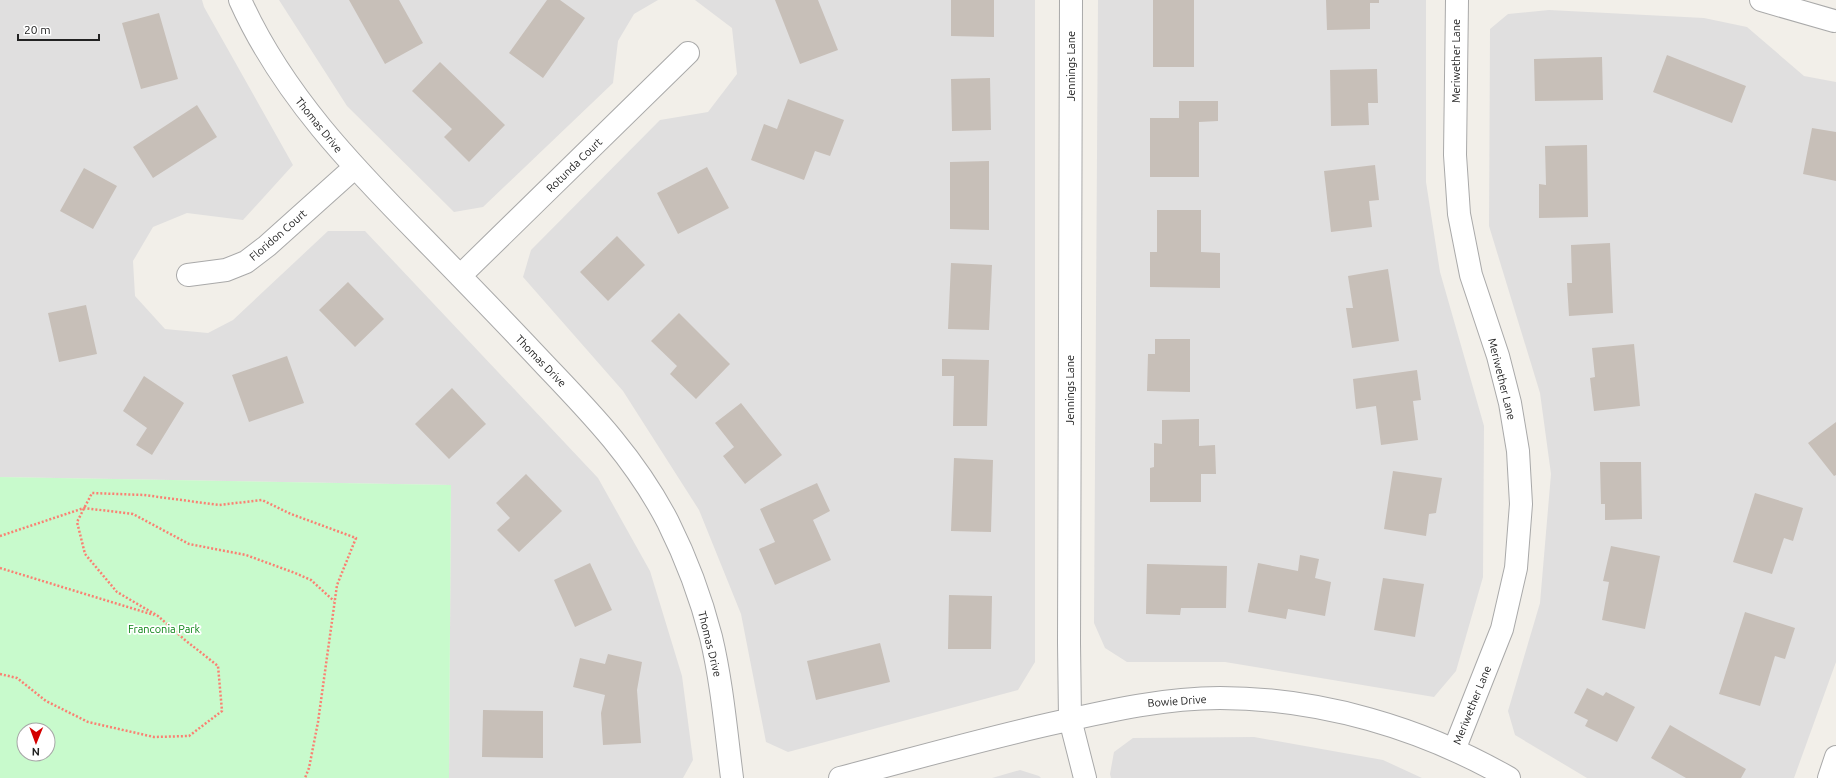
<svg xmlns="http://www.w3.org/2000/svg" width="1836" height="778" font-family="Ubuntu,sans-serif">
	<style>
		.residential { fill: #e0dfdf }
		.park { fill: #c8facc; fill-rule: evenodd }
		.building { fill: #c7bfb8 }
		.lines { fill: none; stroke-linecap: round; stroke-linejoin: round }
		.street-casing { stroke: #a9a9a9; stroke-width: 24 }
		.path { stroke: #fa8072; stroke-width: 2.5; stroke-dasharray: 2 2; stroke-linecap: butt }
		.street { stroke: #fff; stroke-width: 22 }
		.labels { text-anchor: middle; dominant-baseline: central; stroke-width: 3.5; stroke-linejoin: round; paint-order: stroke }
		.street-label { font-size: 11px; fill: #222; stroke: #fff }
		.park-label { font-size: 11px; fill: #0c8416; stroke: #fff }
	</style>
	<rect width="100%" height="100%" fill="#f2efe9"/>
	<path class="residential" d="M0,0H202L204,7L293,165L243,220L187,213L153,227L133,261L135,296L165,329L208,333L233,320L328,231H365L598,478L650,571L682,676L693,760L683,778H449L451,485L0,477Z
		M279,0H658L634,14L618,41L613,83L483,207L454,212L347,106Z
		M695,0H1035V662L1018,690L788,752L766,742L741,614L699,510L623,391L523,277L531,250L660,120L708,112L737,74L732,28Z
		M1098,0H1426V182L1440,272L1484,426L1483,577L1456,671L1434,697L1225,662H1127L1105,648L1094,623Z
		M1549,10L1704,18L1747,27L1804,76L1836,82V662L1794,778H1587L1515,735L1508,711L1540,603L1551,474L1540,393L1489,226L1490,29L1508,14Z
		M1254,737L1383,760L1422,778H1111L1110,774L1114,752L1133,738Z
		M1020,770L1039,776L1041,778H992Z"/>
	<path class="park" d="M0,477L451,485L449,778H0ZM24,730H48V754H24Z"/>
	<path class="building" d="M349,0H399L423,43L385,64Z
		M547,0H560L585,18L543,78L509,53Z
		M775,0H818L838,50L800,64Z
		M951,0H994V37L951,36Z
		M1153,0H1194V67H1153Z
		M1326,0H1379V3H1370V29L1327,30Z
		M159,13L178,79L141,89L122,23Z
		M1667,55L1746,86L1732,123L1653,92Z
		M1602,57L1603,100L1535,101L1534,59Z
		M440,62L505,125L469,162L444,137L452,129L412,91Z
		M1377,69L1378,103H1368L1369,125L1331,126L1330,70Z
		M990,78L991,130L952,131L951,79Z
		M788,99L844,120L830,156L815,151L804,180L751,160L764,124L777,129Z
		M1179,101H1218V121L1199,122V177H1150V118H1179Z
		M197,105L217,137L153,178L133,147Z
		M1812,128L1836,132V181L1803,174Z
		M1587,145L1588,217L1539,218V184L1546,185L1545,146Z
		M989,161V230L950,229V162Z
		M1375,165L1379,200L1369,201L1372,227L1331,232L1324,171Z
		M707,167L729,208L678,234L657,193Z
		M84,168L117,186L93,229L60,211Z
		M1157,210H1201V252L1220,253V288L1150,287V252H1157Z
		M617,236L645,265L608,301L580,272Z
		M1610,243L1613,313L1569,316L1567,283H1572L1571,245Z
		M951,263L992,265L989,330L948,329Z
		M1388,269L1399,341L1352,348L1346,308H1353L1348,276Z
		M348,282L384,319L355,347L319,310Z
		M86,305L97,354L59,362L48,313Z
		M679,313L730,364L696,399L670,374L677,366L651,341Z
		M1155,339H1190V392L1147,391L1148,354H1155Z
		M1634,344L1640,406L1594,411L1590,378L1595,377L1592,348Z
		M287,356L304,403L249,422L232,375Z
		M942,359L989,360L987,426H953L954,376H942Z
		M1417,370L1421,400L1413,401L1418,440L1381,445L1376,406L1356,409L1353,379Z
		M144,376L184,403L152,455L136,445L147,428L123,411Z
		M452,388L486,424L449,459L415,424Z
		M741,403L782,455L745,484L723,456L734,447L715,423Z
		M1199,419V446L1215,445L1216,474H1201V502H1150V468L1154,467V443L1162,444V420Z
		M1836,422V475L1834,476L1808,443Z
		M954,458L993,460L991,532L951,531Z
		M1600,462H1641L1642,519L1605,520V504H1601Z
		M1393,471L1442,478L1436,513L1429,514L1426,536L1384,529Z
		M526,474L562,511L519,552L497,530L510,518L496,503Z
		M817,483L830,511L813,520L831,560L775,585L759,549L775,542L760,509Z
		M1755,493L1803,508L1793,541L1784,538L1772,574L1733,562Z
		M1611,546L1660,556L1645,629L1602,620L1609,582L1603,581Z
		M1300,555L1319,559L1315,578L1331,582L1325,616L1288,609L1286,619L1248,612L1258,563L1298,571Z
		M590,563L612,610L575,627L554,580Z
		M1147,564L1227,566L1226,608H1181L1180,615L1146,614Z
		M1383,578L1424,584L1415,637L1374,630Z
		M949,595L992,596L991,649H948Z
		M1745,612L1795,628L1785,659L1775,656L1760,706L1719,694Z
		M880,643L890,682L816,700L807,661Z
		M608,654L642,662L637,690L641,743L603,745L601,713L605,695L573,687L580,658L605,664Z
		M1587,688L1603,696L1606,692L1635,707L1617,742L1585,726L1588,720L1574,713Z
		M483,710L543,711V758L482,757Z
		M1670,725L1746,769L1741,778H1686L1651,758Z"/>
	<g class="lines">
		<defs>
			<path id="street" d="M240,0C282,94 353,167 424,239C465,281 506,323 546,366C593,415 636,460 668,522C686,558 701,598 711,637C722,683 726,731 732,778
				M1071,0L1069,643L1070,719L1085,778
				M1761,0L1834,21
				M188,275L226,270L246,262L267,246L354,168
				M460,276L688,53
				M1454,750L1502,629L1516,568L1521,504L1518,451L1510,403L1498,356L1471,275L1459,214L1455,155L1457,0
				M840,778C913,759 986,738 1059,722C1112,710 1166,698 1220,698C1320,698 1422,728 1509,778
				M1829,778L1836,757"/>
		</defs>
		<use href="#street" class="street-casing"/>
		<path class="path" d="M0,536L84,508L133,514L189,544L246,555L295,573L311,580L334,601
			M0,568L154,615
			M0,674L17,678L46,701L88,722L154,737L189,736L222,711L218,666L185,640L158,616L117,592L85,554L77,522L92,493L144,495L219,505L262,500L291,514L356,538L337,585L318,722L309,768L305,778"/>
		<use href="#street" class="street"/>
	</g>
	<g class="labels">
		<g class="street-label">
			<text transform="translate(1456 61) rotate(-90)">Meriwether Lane</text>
			<text transform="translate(1071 66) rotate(-90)">Jennings Lane</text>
			<text transform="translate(319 125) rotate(51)">Thomas Drive</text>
			<text transform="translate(574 165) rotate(-44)">Rotunda Court</text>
			<text transform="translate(278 235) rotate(-41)">Floridon Court</text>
			<text transform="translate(541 361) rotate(46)">Thomas Drive</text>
			<text transform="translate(1502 379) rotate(76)">Meriwether Lane</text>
			<text transform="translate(1070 390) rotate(-90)">Jennings Lane</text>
			<text transform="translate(710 644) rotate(76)">Thomas Drive</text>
			<text transform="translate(1177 701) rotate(-4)">Bowie Drive</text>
			<text transform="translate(1472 705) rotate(-68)">Meriwether Lane</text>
		</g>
		<g class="park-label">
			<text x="164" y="629">Franconia Park</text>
		</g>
	</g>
	<g transform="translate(36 742) rotate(181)"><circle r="19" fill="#ffffff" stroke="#a7a7a7"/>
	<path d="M0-3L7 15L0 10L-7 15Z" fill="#d40000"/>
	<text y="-6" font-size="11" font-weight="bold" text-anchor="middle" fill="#222222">N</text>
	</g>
	<path d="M18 34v6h81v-6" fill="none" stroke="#222222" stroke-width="2"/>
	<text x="24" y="34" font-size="12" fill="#222222" stroke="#ffffff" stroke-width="3" paint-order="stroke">20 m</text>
</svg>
